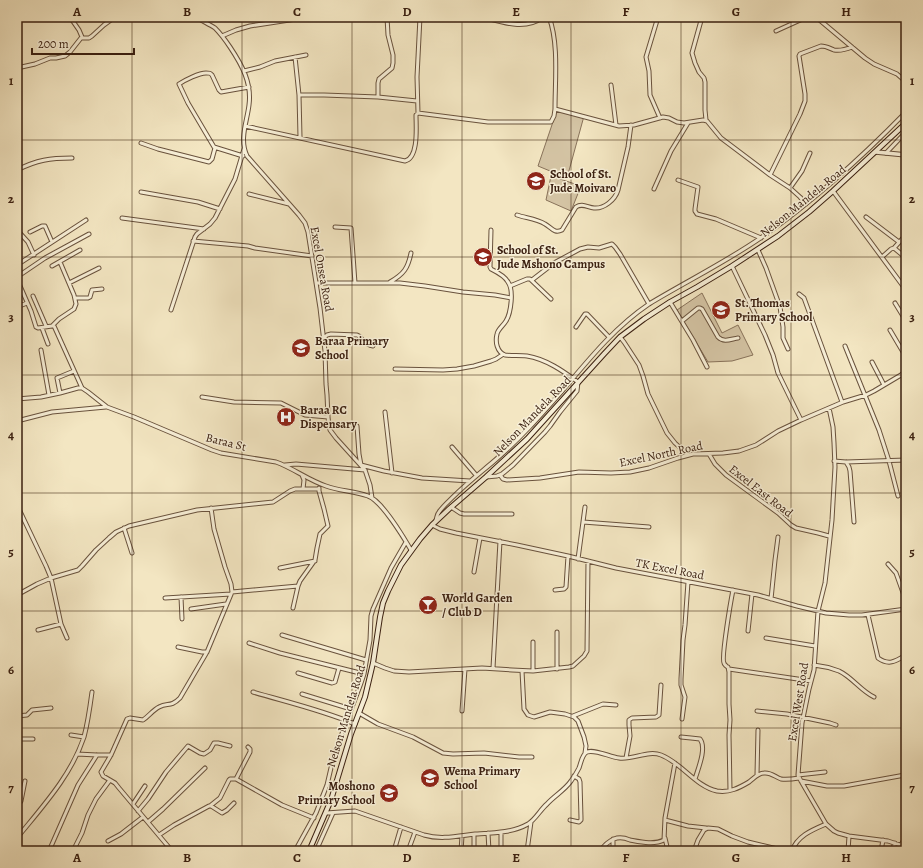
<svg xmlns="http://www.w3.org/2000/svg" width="923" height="868" font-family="Alegreya,serif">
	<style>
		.green { fill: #d4c4a4; stroke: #88725a }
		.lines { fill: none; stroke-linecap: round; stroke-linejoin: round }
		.minor-casing { stroke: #69523d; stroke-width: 5 }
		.tertiary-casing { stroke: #69523d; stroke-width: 5.5 }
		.secondary-casing { stroke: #3b2011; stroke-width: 6 }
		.minor { stroke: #f7efd7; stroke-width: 3 }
		.tertiary { stroke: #f7efd7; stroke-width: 3.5 }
		.secondary { stroke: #f7efd7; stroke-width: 4 }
		.grid { fill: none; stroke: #3b2011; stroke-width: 1; stroke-opacity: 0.55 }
		.labels { text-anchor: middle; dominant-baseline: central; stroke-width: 3; stroke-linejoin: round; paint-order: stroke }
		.poi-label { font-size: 12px; font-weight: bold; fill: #3b2011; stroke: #f7efd7; text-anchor: start }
		.street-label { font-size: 12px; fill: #3b2011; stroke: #f7efd7 }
		.neatline { fill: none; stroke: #3b2011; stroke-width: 1.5 }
		.grid-label { font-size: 13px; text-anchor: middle; font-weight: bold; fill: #3b2011 }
	</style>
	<rect width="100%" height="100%" fill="#f3e6c2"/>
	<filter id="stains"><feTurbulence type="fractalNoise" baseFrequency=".005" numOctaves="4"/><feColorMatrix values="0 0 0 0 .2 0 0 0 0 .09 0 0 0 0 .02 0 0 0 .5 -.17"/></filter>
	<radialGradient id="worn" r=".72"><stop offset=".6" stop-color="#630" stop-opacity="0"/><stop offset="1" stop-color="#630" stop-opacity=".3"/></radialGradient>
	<path class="green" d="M557,110L584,116L567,178L538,166Z
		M551,176L581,186L571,211L546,200Z
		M702,293L722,333L738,325L753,355L732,361L708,362L677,310Z"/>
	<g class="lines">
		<defs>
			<path id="minor" d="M70,17L79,30L82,37
				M196,17C202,21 209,24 215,28C221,34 226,41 230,47C242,65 252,83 249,105C247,122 239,139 247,156L299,215L305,223L308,232L320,308L325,351L326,384L327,395L328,417L329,426L330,430L336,438L365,470L370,485L372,498
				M322,17H331
				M482,17C502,22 525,31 543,17
				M658,17L646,57L649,71L650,95L660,118
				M702,17L692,53L695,63L699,72L704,78L705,82V110L706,120
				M816,17L865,58L874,64L897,74L906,82
				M776,31L807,17
				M222,36L236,30L250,26L309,17
				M295,57L299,95L300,137
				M17,68L35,64L50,58H56L65,56L70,52L81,38H89L92,36L104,25L115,17
				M244,71L260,67L275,61L306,55
				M611,85L616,125
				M299,95H324L378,97L417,101
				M378,97V83L379,79L392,68L393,63V55L388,35L387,17
				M555,109L619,126L634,125L663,117L669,118L677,122L684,123L703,120L707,121L721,138L770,175L790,188L800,197L806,204
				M418,113L417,77L420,17
				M245,126L405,161C419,158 416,126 416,115L418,113L488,122H551L554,116L555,109C555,81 559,43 549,17
				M141,143L158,149L209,162L212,159L215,148
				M886,153L906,132
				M243,156L214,147L188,103L179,84C185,80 199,73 206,73C210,73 210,73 212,75L219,90L221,92L249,87
				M17,170C37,160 50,158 72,158
				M770,175L800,114L805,101V94L799,56L800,54L821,46C826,46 829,48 834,50C840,51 847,49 852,47
				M678,180L698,187L695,209V211L697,214L716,219L761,238
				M790,188L802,171L810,153
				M654,189L671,151L688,123
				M833,191L906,290
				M141,192L198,202L220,209
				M249,194L289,204
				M517,215C526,218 537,219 545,224C551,227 554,234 562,230L576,207C582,203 587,207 594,208C604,209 615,200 618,190L628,147L631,125
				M866,217L899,242
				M122,218L204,229
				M335,227L351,228L355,283
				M18,231L28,242L34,255
				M30,232L42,226H45L52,242
				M193,241L248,246L255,248L312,256
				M894,248L903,238L906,239
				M758,250L766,268L780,307L783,327V338L788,349
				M882,257L891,249L894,248L906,258
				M17,265L86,220
				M52,266L80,250
				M732,266L765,335L773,355L778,373L801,420
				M17,277L45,258L89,234
				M17,279L31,311L36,327L38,328L52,326H54L82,388
				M532,280L554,263L580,249L588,247L599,248L612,244L615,247L620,254L649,304
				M390,282C404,274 408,268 411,253
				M69,283L99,268
				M316,283H400L425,286L463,292L495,295L511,298
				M510,286L527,279H530L551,299
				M799,294L804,298L842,402
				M33,296L46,326
				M75,298H88L90,297L92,290L102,289
				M670,302L693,340L707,367
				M895,303L906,321
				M17,307L27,303
				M171,310L195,237L197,234L210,224L215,218L235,179L244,149
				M682,321L698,308H700L702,309L718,337C724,343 731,339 738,338
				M52,326L59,319L74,309L76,304L74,295L60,262
				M576,327L585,314H587L609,337
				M42,328L48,344
				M890,330L906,357
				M620,337L624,342L639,365L643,376L648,394L667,433L675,443L688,455
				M324,338L327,335L331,334L357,335L359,336C363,340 366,345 373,346
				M845,346L879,430L889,461L898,496
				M41,350L49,395
				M872,362L884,385
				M395,369L443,370L457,369L474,366L491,361L496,359L502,355
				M902,374L906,382
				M60,393L57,378L74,371
				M202,397L234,402L281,403L305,415L328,417
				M17,399L41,397L60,393L78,388H82L88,392L107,407L134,417L212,450L221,453L276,462C293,468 308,480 326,486C339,491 354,491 368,496C381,500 404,538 411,550
				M829,408L833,427L834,443L835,467L832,520L825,583L818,611L814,670L809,689L802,723L798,775L801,781L826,824L834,831L838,833L849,836L888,841L906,847
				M385,412L392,473
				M17,421L52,412L106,407
				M357,426L359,454L361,465L384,471L422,478L470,481
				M452,447L476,475
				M709,454L715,464L726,475L778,513L791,525L796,528L818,533L829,536
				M834,461L846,462L906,460
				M846,462L849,467L850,471L854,522
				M285,465L296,464L365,470
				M302,475L304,480L303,489
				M500,475L503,479L507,480L540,478L579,472L611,473L630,472L649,468L678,458L693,454L723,453L739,451L756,445L778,431L801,420L843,402L866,395L874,391L906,372
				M486,477L497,476L502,474L513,465L545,432L550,426L560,412L577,391L578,382C563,371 546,359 527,356C520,355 512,356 505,355C497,352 495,342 497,334C498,329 503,326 506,321C511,313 514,290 508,282C505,276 497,272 491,269L490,267L491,230
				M17,505L46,566L51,578L61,624L67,638
				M451,507L460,513L464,514H512
				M436,520C437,517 437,514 439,512C443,506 449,501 454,496C466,484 480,473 493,462C519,440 541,415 563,390C590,358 615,327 649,304C687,281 726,262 762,237C814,201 862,157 906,112
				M583,522L649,527
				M432,525L440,529L456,533L517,545L568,556L616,568L758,595L797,606L826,613L849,615H862L906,609
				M124,528L132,553
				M578,559L585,507
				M888,564L896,573L906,601
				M280,568L315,561
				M474,572L480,538
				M555,590L564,589L566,587L568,556
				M232,592L298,586
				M17,595L37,584L51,578L78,570L82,566L96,550L109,538L116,532L129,526L197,510L273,502L290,491L295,489H319
				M18,595V656
				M181,597L182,619
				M165,598L231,594
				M771,599L775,560L778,537
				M293,608L298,586L300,581L315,560L317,548L320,534L328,526L324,509L319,491V488
				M191,609L226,604
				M868,615L878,658C889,666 896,661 906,655
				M38,630L61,624
				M748,631L752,594
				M557,632V669
				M282,635L366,660
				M766,638L815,646
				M533,642V671
				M249,643L280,653L364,674
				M178,647L202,652H207
				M373,663L385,668L394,671L409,672L482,668L512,670L533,671L569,667L573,666L584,656L587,651L588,561
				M814,665C823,666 831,668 839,671C852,677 861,691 874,697
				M493,668L500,541
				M729,669L811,681
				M522,671L524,709L528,715L534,717L550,712L565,714L574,717L578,721L584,737L586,746L585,753
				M298,673L332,683L335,682L339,668
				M253,692C287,702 322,710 355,724
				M302,694L351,709
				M462,711L465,669
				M757,711L787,714L830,723L836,725
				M359,713L378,724L413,737L443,753L453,754L484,753L519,757H532
				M17,716L27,715L32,710L51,708
				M573,716L603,704L616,705
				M682,719L685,697L681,685V679L683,640L685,625L688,582
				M71,735L84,737
				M681,737L691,738L700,739C707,748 698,769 695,779
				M17,739H33
				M77,754L97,755H111
				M626,758L630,736L629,725V720L632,718L656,717L659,715L661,685
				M757,775L758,730
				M798,775L825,772
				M236,779L250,752V749L248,747
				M801,781L827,786H844L905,775
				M730,790L729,735L730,720L729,704V672L728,667C727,667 724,664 724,663C721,658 731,600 733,590
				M133,804L145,786
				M210,806L220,798L229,780L230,779H236L282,805L314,818
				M17,807L21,801L25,781
				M138,811L148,799L166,772L188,746L200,753L204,754L210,750L214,743H218L230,746
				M326,813L355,811L424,835C441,840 458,836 475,834C493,833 512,833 528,824C536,819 540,810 547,804C554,796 565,790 571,781C574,777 577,772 579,768C581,763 582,754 587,752C595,749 610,757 619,758C633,760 648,750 661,755C682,763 695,786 717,791C729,793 739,788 749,782C754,778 758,773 764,773C771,772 775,777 781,779C787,780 793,779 799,778
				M570,820L579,822L581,820V818L580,782L579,779L574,776
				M665,820L688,826L706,828
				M148,822L163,809L205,768
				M501,832V851
				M488,833L489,851
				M159,835L174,825L209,806H211L222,813L227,810L234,803
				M474,835V851
				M17,838C42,807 71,776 84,737C88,722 90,707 92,692
				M665,838L668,851
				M108,841L121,834L143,817
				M901,845L906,836
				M49,851L78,785L97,755
				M73,851L82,833L88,815L96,799L110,780
				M172,851L119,788L115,783L103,776L101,772L111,755L127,719L130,718L143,720C149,716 153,710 159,707C168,702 170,708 180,698L207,652L232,592L231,584L225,567L214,529L211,508
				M295,851L316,813L327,785L334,755L361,683L364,674L370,640L371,616L373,609L391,568L406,542
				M316,851L333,813
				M394,851L401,827
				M408,851L415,832
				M461,851L462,836
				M527,851L531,822
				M600,851C603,847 609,841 614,839C619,837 625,838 630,840C641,842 654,845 664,840L665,818L675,763
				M613,851V839
				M694,851L698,840L704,830L708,828L718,829L732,836L748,842L786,851
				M792,851C797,836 812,830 826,824
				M848,851L849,836
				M881,851L883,840
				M892,851L895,843"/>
			<path id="tertiary" d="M876,152L906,155"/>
			<path id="secondary" d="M309,851L331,800L351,734L365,697L373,663L380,617L383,603L388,591L401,565L420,539L432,525L449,509L486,477L527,439L604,354L620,337L644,319L670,302L697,287L732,266L778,236L809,212L833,191L906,123"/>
		</defs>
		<use href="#minor" class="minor-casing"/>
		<use href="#tertiary" class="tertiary-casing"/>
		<use href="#secondary" class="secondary-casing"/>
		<use href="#minor" class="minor"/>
		<use href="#tertiary" class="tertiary"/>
		<use href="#secondary" class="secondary"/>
	</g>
	<path class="grid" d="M132,17V851M242,17V851M352,17V851M462,17V851M571,17V851M681,17V851M791,17V851M17,140H906M17,257H906M17,375H906M17,493H906M17,611H906M17,728H906"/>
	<defs>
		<symbol id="school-disc" viewBox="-11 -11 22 22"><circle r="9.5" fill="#8f2418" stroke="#f7efd7"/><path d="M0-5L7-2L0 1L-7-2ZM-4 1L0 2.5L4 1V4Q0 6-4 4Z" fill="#fff"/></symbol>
		<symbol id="hospital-disc" viewBox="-11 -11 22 22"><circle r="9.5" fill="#8f2418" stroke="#f7efd7"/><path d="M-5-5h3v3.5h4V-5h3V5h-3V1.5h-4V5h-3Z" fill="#fff"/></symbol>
		<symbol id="bar-disc" viewBox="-11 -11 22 22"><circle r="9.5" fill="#8f2418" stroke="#f7efd7"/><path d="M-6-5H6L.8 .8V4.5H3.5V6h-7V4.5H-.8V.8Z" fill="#fff"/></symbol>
	</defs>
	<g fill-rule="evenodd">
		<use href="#school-disc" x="525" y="170" width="22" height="22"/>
		<use href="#school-disc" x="472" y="246" width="22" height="22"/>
		<use href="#school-disc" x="710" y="299" width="22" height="22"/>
		<use href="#school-disc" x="290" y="337" width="22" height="22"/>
		<use href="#hospital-disc" x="275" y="406" width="22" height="22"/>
		<use href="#bar-disc" x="417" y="594" width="22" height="22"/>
		<use href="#school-disc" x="419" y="767" width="22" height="22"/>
		<use href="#school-disc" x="378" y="782" width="22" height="22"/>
	</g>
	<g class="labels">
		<g class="poi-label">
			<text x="550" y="174">School of St.<tspan x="550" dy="14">Jude Moivaro</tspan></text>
			<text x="497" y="250">School of St.<tspan x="497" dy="14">Jude Mshono Campus</tspan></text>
			<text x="735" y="303">St. Thomas<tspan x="735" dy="14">Primary School</tspan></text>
			<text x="315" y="341">Baraa Primary<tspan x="315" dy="14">School</tspan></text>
			<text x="300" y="410">Baraa RC<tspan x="300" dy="14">Dispensary</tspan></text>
			<text x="442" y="598">World Garden<tspan x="442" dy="14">/ Club D</tspan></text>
			<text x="444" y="771">Wema Primary<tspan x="444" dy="14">School</tspan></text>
			<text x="375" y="786" text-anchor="end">Moshono<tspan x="375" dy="14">Primary School</tspan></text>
		</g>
		<g class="street-label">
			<text transform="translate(803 201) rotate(-39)">Nelson Mandela Road</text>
			<text transform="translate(322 269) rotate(80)">Excel Onsea Road</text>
			<text transform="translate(532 416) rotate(-46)">Nelson Mandela Road</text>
			<text transform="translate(226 442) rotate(14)">Baraa St</text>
			<text transform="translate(661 454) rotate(-12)">Excel North Road</text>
			<text transform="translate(761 491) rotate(38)">Excel East Road</text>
			<text transform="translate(670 569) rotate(11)">TK Excel Road</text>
			<text transform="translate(798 702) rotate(-81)">Excel West Road</text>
			<text transform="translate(346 716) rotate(-73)">Nelson Mandela Road</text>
		</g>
	</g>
	<rect width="923" height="868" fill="none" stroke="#f3e6c2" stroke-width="44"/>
	<path d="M32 48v6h102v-6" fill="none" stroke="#3b2011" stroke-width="2"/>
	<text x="38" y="48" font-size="12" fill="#3b2011" stroke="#f7efd7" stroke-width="3" paint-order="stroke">200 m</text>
	<rect x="22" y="22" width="879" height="824" class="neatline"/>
	<g class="grid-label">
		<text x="77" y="16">A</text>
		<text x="187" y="16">B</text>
		<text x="297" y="16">C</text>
		<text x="407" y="16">D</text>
		<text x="516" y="16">E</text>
		<text x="626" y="16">F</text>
		<text x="736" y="16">G</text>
		<text x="846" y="16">H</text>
		<text x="11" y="85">1</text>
		<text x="912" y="85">1</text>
		<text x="11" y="203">2</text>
		<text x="912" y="203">2</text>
		<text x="11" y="321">3</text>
		<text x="912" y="321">3</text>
		<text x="11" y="439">4</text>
		<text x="912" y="439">4</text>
		<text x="11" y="556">5</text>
		<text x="912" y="556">5</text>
		<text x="11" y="674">6</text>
		<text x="912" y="674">6</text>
		<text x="11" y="792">7</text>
		<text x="912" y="792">7</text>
		<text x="77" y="862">A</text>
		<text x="187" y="862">B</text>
		<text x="297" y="862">C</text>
		<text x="407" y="862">D</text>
		<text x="516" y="862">E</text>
		<text x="626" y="862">F</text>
		<text x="736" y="862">G</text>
		<text x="846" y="862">H</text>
	</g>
	<rect width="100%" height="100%" filter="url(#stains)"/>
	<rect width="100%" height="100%" fill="url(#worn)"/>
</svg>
